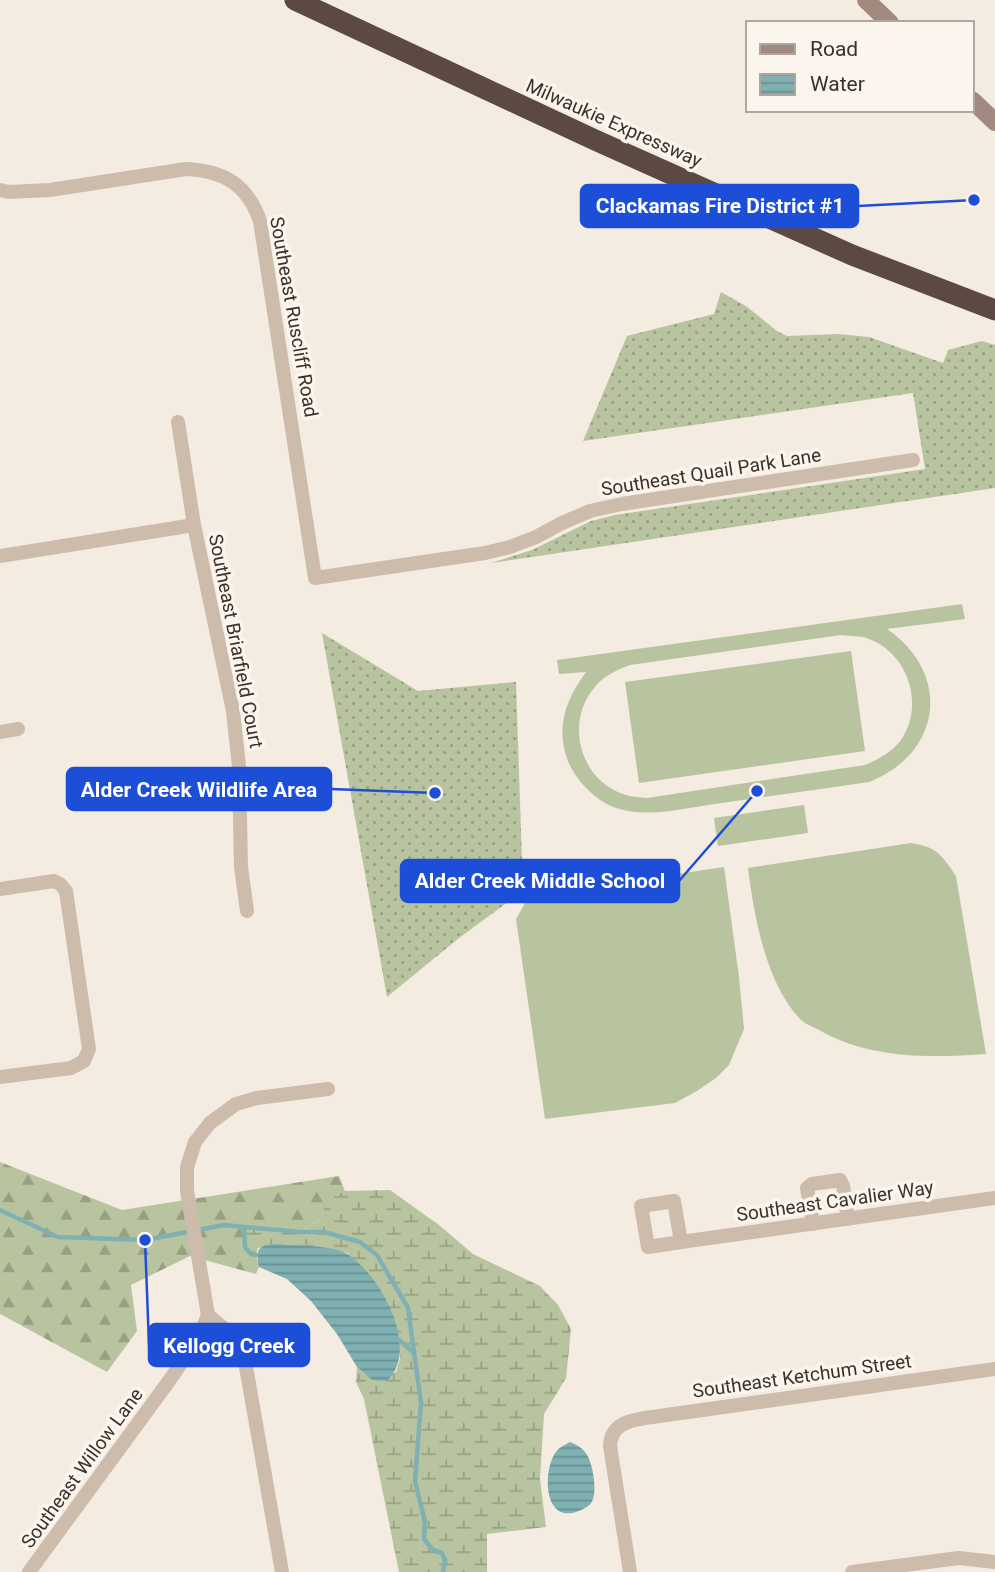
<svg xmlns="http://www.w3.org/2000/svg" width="995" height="1572" font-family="Roboto,sans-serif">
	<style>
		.grass { fill: url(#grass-dots) }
		.forest { fill: url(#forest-firs) }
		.wetland { fill: url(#wetland-marsh) }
		.pitch { fill: #b8c4a0; fill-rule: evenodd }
		.water { fill: url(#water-rules) }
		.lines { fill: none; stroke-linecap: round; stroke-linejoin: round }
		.stream { stroke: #7fb0b2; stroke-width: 4.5 }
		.street { stroke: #cdbbac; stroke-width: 14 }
		.secondary { stroke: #a18a7d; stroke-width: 18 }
		.highway { stroke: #5c4a42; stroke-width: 21 }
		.labels { text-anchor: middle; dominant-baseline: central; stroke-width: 7; stroke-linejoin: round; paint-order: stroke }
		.street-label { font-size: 19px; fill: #3b302b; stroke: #fbf5ee }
		.leader { fill: none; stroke: #1d4ed8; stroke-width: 2.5 }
		.callout-dot { fill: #1d4ed8; stroke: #fbf5ee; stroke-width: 2.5 }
		.callout { fill: #1d4ed8; stroke: #1d4ed8; stroke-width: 2.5 }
		.callout-label { font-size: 21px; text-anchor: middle; font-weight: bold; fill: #fff }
	</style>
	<defs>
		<pattern id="grass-dots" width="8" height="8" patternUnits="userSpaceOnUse" patternTransform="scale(1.75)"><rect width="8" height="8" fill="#b8c4a0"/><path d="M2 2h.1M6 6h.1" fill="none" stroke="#97a083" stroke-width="1.8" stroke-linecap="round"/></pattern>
		<pattern id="forest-firs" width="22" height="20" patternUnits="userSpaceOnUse" patternTransform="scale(1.75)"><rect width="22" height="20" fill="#b8c4a0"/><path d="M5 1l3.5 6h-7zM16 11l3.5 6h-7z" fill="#97a083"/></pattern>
		<pattern id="wetland-marsh" width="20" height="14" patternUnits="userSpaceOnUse" patternTransform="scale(1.75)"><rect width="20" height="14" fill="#b8c4a0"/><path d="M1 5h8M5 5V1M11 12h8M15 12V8" fill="none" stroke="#97a083"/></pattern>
		<pattern id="water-rules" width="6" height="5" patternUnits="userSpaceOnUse" patternTransform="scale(1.75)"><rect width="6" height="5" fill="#7fb0b2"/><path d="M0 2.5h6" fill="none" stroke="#699091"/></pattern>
	</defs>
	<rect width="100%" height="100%" fill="#f4ebe1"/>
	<path class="grass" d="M721,292L746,306L777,331L787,336L838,334L869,337L943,363L948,350L982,341L995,345V488L491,563L532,550L591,521L615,515L925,469L913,393L583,441L627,336L714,314Z
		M322,633L418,691L516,682L523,891L459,938L387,997Z"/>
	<path class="forest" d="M0,1162L122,1210L339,1176L345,1191L328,1199L320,1220L299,1232L244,1227L251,1254L256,1255L259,1267L256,1274L190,1256L131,1285L137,1331L107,1372L0,1314Z"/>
	<path class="wetland" d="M390,1190L439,1225L473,1254L540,1286L558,1305L571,1329L566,1378L544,1414L540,1479L546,1527L487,1534V1572H399L364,1399L356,1382L357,1367L372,1380L396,1372L400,1359L399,1334L348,1253C318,1247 288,1240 258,1248L256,1255L251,1254L245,1247L244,1227L299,1232L320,1220L327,1199L345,1191Z"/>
	<path class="pitch" d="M962,604L965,619L887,629C952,674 942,753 869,782C820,789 771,796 722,803C688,807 649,819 616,808C596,801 576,781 568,761C555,728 566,699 586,672L559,674L557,660ZM841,635C848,636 857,636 863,637C907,649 926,703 901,740C892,752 879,759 865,765L647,798C641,797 632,797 626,795C581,782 564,724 594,688C603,676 617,670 630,665Z
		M851,651L865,751L639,783L625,682Z
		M804,805L808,833L718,846L714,818Z
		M911,843C937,847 941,854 956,876L986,1054C930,1058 869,1059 819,1030C813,1027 805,1024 800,1019C766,983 754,916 748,868Z
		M724,867L739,977L744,1029L729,1065L716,1078L697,1091L675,1103L545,1119L516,919L529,896Z"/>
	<path class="water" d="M275,1244C292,1245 336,1245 349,1255C381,1277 421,1349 387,1381L372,1380L357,1367L337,1334L311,1301L287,1279L259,1267C255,1250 258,1245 275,1244Z
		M570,1442C577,1445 583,1448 587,1455C593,1464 598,1494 591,1503C588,1508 577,1512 572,1513C542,1518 544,1467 556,1452C559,1447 565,1445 570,1442Z"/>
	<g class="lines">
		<path class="stream" d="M0,1210L58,1237L145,1240L224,1225L299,1232H324L360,1242L377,1255L408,1308L421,1403L415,1481L425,1522L424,1539L433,1550L442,1553L445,1561L443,1572
			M244,1227L245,1247L251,1254L256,1255
			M399,1340L413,1352"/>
		<path class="street" d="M0,190L9,192L50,190L186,169C224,171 247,184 260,221L315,578L485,553L510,547L536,537L562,523L590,511L622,504L913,460
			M178,422L194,525L233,711L239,766L241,867L247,911
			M0,556L194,525
			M0,732L18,729
			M0,889L54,881L60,884L66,891L89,1049L84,1061L71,1068L0,1077
			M813,1224L807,1188L812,1184L840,1180L843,1186L848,1219
			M681,1242L674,1201L641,1206L648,1247L681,1242L995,1198
			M208,1315L187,1191V1167L195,1142L210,1123L236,1104L257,1098L328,1089
			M208,1315L242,1344L282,1572
			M29,1572L169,1381L199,1337L208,1315
			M630,1572L610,1446C611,1425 627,1421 645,1418L995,1369
			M852,1572L959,1558L995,1562"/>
		<path class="secondary" d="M866,0L890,23
			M972,100L995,122"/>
		<path class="highway" d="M295,0L595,140L852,255L995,310"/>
	</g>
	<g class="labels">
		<g class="street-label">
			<text transform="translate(614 123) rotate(24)">Milwaukie Expressway</text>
			<text transform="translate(294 317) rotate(80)">Southeast Ruscliff Road</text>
			<text transform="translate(711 472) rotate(-9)">Southeast Quail Park Lane</text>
			<text transform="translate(236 641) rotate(79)">Southeast Briarfield Court</text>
			<text transform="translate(835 1201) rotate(-8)">Southeast Cavalier Way</text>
			<text transform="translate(802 1376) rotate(-8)">Southeast Ketchum Street</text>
			<text transform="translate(82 1468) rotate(-54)">Southeast Willow Lane</text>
		</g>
	</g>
	<path class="leader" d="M974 200L858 206M435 793L331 789M757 791L679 881M145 1240L149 1345"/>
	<g class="callout-dot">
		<circle cx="974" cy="200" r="7"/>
		<circle cx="435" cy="793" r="7"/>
		<circle cx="757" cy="791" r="7"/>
		<circle cx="145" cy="1240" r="7"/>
	</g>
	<g class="callout">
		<rect x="581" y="185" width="277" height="42" rx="7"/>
		<rect x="67" y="768" width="264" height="42" rx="7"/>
		<rect x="401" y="860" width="278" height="42" rx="7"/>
		<rect x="149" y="1324" width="160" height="42" rx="7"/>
	</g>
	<g class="callout-label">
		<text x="720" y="213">Clackamas Fire District #1</text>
		<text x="199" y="797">Alder Creek Wildlife Area</text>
		<text x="540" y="888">Alder Creek Middle School</text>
		<text x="229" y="1353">Kellogg Creek</text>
	</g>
	<rect x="746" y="21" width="228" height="91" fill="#fbf5ee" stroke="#aea6a0" stroke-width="2"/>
	<rect x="760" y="44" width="35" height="10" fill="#a18a7d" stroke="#aea6a0" stroke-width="2"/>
	<text x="810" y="56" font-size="21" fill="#3b302b">Road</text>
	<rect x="760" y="74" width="35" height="21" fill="url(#water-rules)" stroke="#aea6a0" stroke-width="2"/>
	<text x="810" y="91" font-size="21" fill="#3b302b">Water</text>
</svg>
